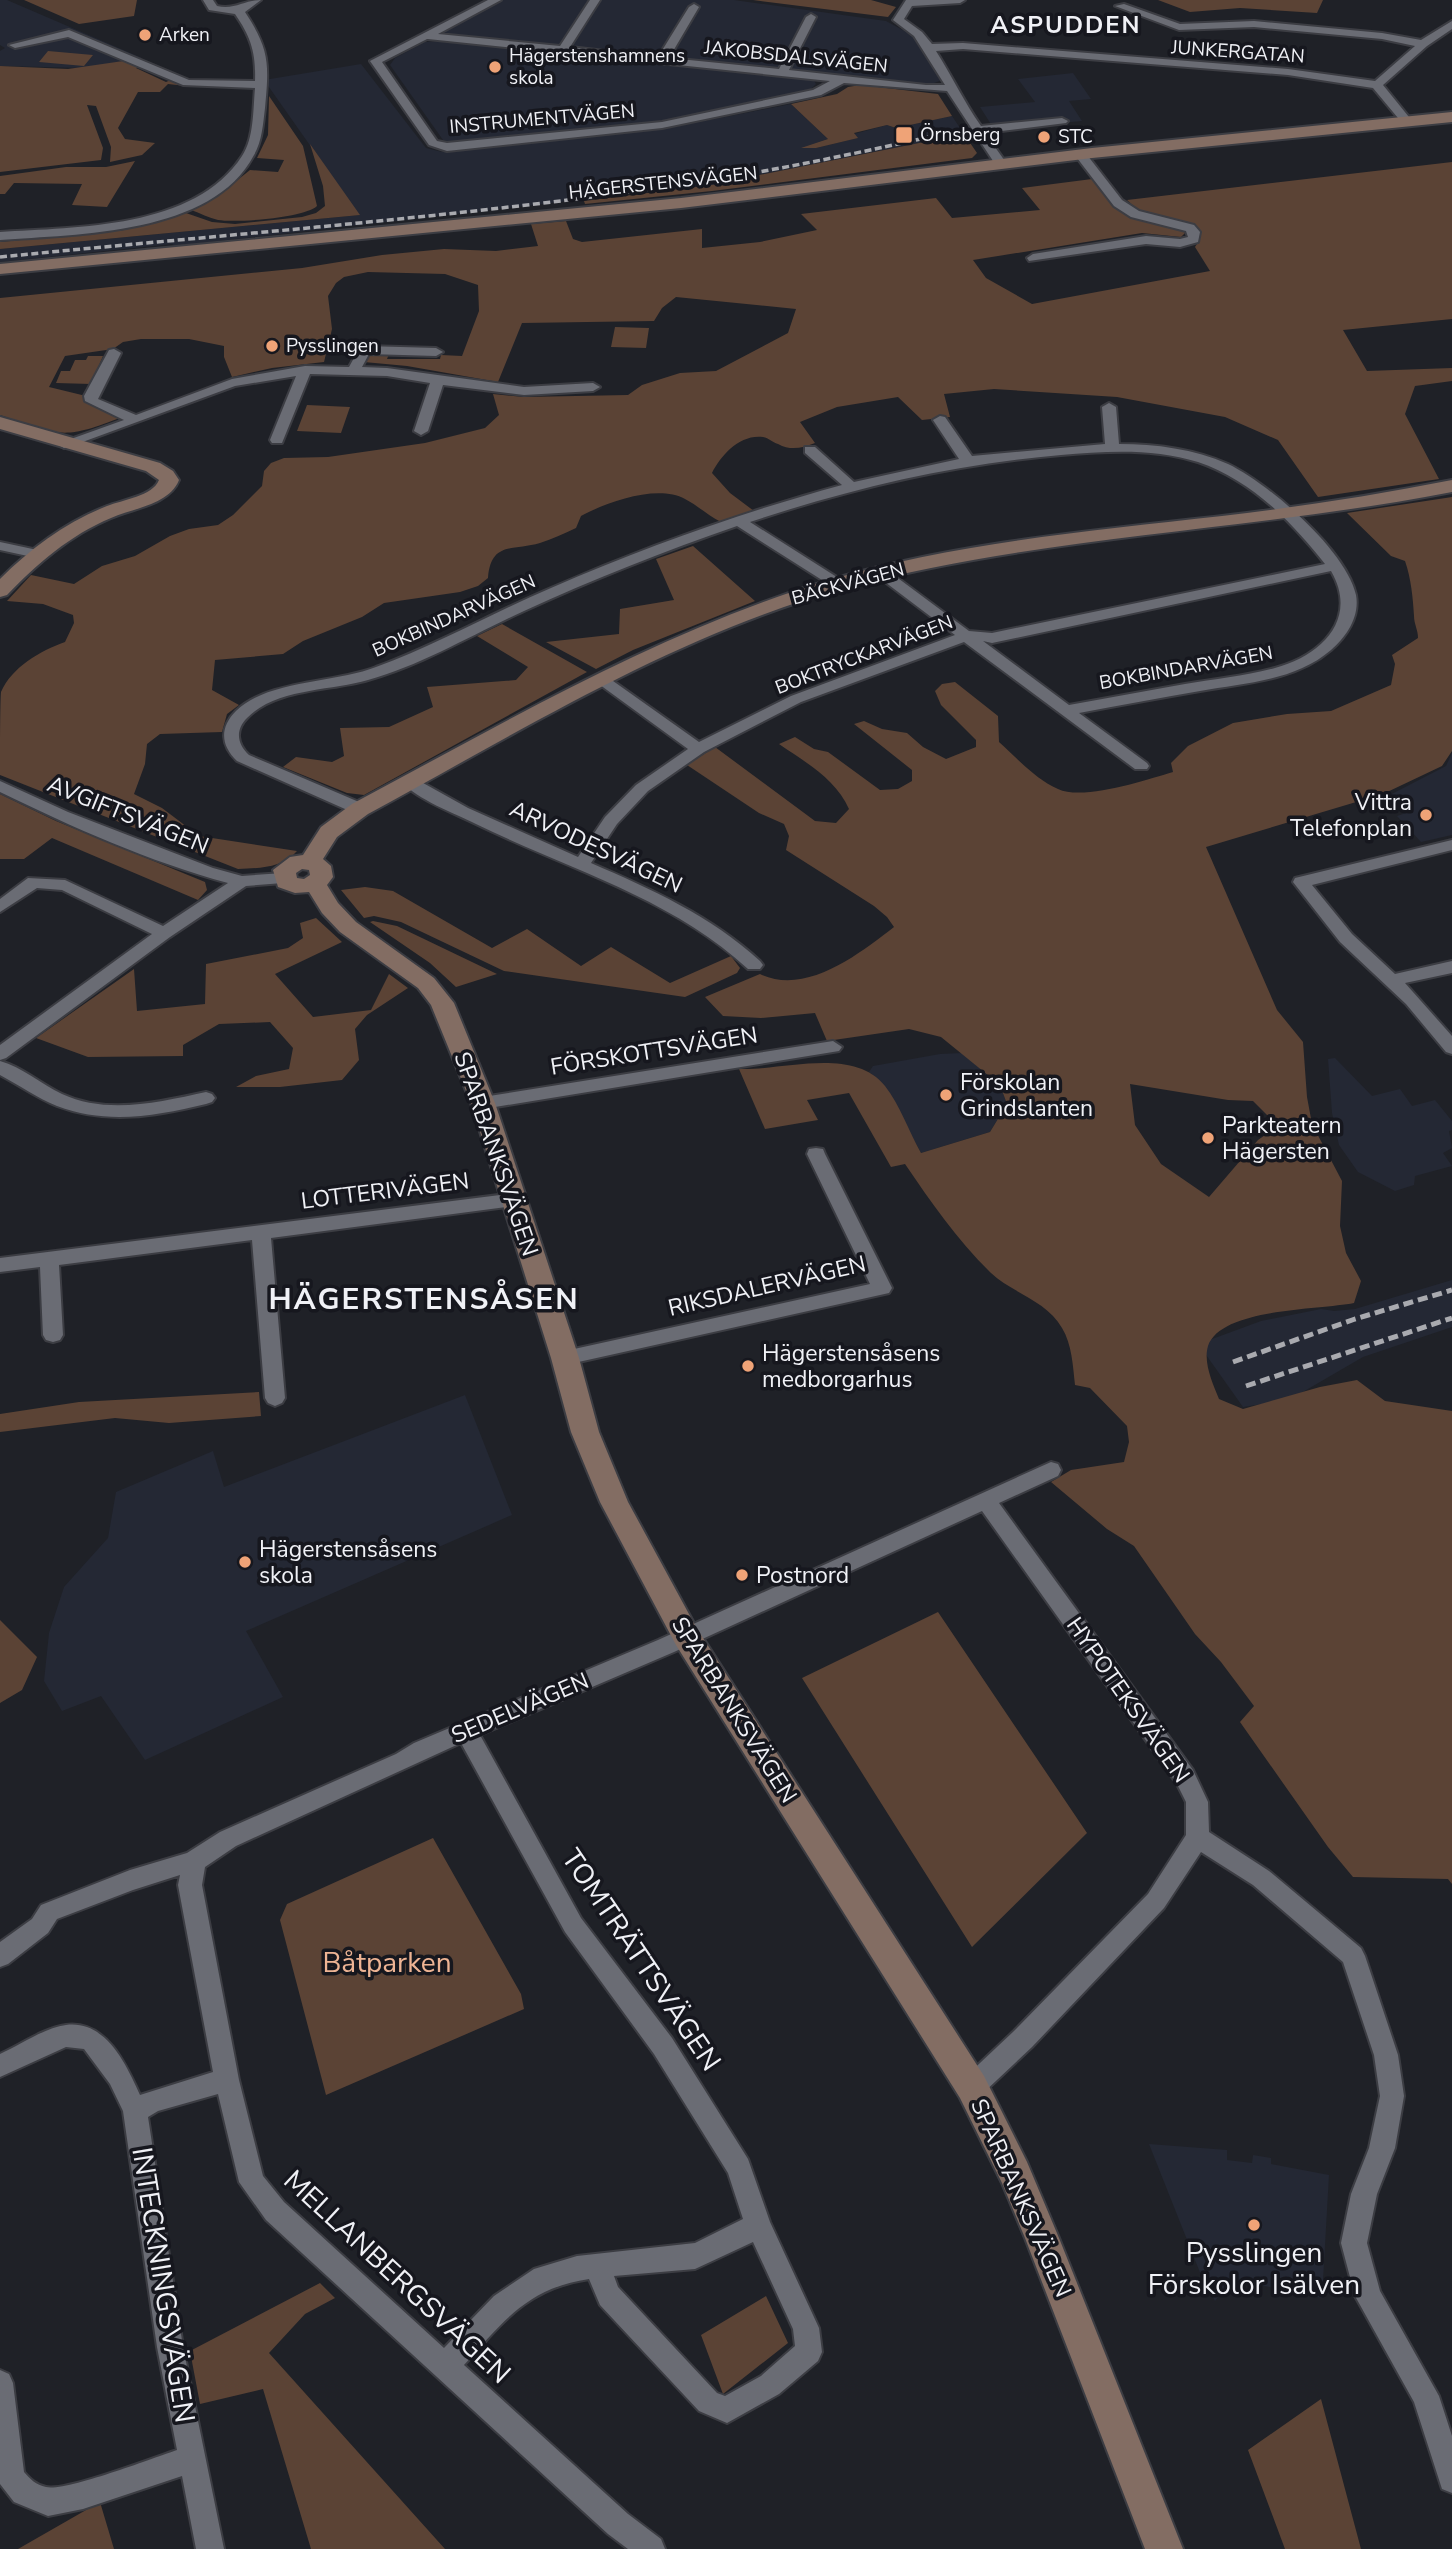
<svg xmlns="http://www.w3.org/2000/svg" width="1452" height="2549" font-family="'Nunito Sans',sans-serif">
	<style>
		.built { fill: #242834 }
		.green { fill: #5b4335; fill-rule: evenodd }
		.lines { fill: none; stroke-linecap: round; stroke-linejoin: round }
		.street-casing { stroke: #3c3d43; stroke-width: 4 }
		.secondary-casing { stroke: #3c3d43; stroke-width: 4 }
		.street { fill: #6a6c74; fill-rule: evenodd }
		.secondary { fill: #836d63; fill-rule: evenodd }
		.rail-far1 { stroke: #a9aaaf; stroke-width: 3.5; stroke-dasharray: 7 3.5; stroke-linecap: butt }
		.rail { stroke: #a9aaaf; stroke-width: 5; stroke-dasharray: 10 5; stroke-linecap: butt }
		.poi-dot { fill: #efa377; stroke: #16171e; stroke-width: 2.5 }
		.labels { text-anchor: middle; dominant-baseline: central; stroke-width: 7; stroke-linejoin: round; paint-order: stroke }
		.far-poi-label { font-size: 19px; fill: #f0f1f6; stroke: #16171e; text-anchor: start }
		.far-street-label { font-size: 19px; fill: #f0f1f6; stroke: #16171e }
		.poi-label { font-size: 23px; fill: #f0f1f6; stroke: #16171e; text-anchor: start }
		.street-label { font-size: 23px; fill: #f0f1f6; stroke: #16171e }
		.far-district-label { font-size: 24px; font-weight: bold; letter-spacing: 2px; fill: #f0f1f6; stroke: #16171e }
		.near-street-label { font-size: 28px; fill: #f0f1f6; stroke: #16171e }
		.near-park-label { font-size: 28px; fill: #eeb494; stroke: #16171e }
		.near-poi-label { font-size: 28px; fill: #f0f1f6; stroke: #16171e }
		.district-label { font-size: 30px; font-weight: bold; letter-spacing: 2px; fill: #f0f1f6; stroke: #16171e }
	</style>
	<rect width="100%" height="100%" fill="#1f2127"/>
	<path class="built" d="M0,0H7L142,58L87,68L0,66V51L5,48L0,45Z
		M502,0H734L886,21L912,35L942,80L929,85L441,34Z
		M439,41L813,79L816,84L811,89L660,121L451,142L443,140L390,65L395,58L425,42Z
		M361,64L426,148L442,152L664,129L791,104L828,139L806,147L816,148L857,138L854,134L887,125L896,128L952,116L964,134L744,178L735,182L175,246L172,244L0,262V249L359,215L264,80Z
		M1073,73L1091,99L1069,101L1082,121L994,129L980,107L1035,102L1018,79Z
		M1452,753V835L1421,842L1397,816L1403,814L1384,798L1446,766Z
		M962,1053L1000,1085L1007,1104L990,1132L921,1153L884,1086L869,1072L873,1066L940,1054Z
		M1335,1058L1372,1096L1400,1089L1412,1106L1435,1100L1452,1121V1130L1449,1131L1452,1148L1443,1153L1452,1166L1415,1176L1414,1185L1395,1191L1358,1172L1339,1145L1332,1113L1328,1059Z
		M1452,1280V1327L1363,1357L1289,1400L1243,1407L1204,1352V1342L1261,1321L1321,1309L1334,1311L1355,1309Z
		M465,1395L512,1515L246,1631L283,1697L145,1760L101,1696L62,1711L44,1681L49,1633L64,1587L108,1538L116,1492L213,1451L224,1487Z
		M1149,2144L1227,2150V2160L1252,2163L1253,2155L1271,2158V2164L1329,2175L1322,2298L1232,2279L1215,2301L1201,2275Z"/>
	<path class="green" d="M24,0H137L134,16L79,24Z
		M753,0H871L896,7L888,17Z
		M1158,0H1323L1317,13L1240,8L1190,12Z
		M48,51L93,55L84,66L39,62Z
		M130,60L142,65L136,68L166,82L173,79L186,86L168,84L160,92H138L118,128L125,139L155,143L142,155L110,162L111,147L96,106L87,105L103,148L101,160L0,172V66L68,69Z
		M860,85L938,94L952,116L896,128L887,125L854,133L858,138L816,148H801L828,139L791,104L837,94L848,87Z
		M269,96L303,146L317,206C304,218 237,223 218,220C209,218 200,213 191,210L230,186L250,170L278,172L284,160L257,158L268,135Z
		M964,134L977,153L972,158L712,191L585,204L584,201L735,182L744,178Z
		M310,144L360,215L0,249V242L124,230L186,213L212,222L235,224L302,217L316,213L325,206L323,186Z
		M135,161L107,207L72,205L82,184L14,183L5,194H0V176L66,167H106Z
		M1452,162V319L1343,330L1367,371L1452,368V381L1415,386L1405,414L1439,479L1318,497L1278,440L1225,417L1117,397L994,389L944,394L950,417L922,420L898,397L837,407L800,422L815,443C802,448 791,451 778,444C772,442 769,438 763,437C740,434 721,455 712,473L730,493L754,511L721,522C707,515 697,505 685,499C657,484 607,502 581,516L576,528C565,533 552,539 540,543C513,551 491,541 488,578L478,586L460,592L384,603L362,617L303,641L283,654L215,660L212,690L239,705L227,714L222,732L160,734L147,744L145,764L134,794L162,808L199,836L297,851C282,868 261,868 238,869L0,775C0,760 0,702 1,692C12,667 40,651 65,642L74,623L73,615L43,604L7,601L31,575L74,584L102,566L135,556L170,536L189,529L218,525L233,515L262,486L264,471L271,463L284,458L328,457L425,443L485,428L499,415L493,394L524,397L628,395L642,385L680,373L716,371L788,333L796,309L676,297L662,308L654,321L522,323L498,382L407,366L364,362L367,356L389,354L387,359H440L441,355L462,356L479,311L478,285L445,274L368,272L344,277L336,283L328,296L332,329L324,362L272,368L232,377L224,357V346L189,339H141L123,342L113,349L65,356L49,387L86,396L87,402L122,417C62,441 59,435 0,415V298L302,268L382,255L444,249L496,251L538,246L531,224L566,221L573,239L582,242L702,229V248L760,242L817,230L801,214L936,198L952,218L1040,210L1022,188L1092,179L1111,202L1183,228L1185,233L1181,237L1142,233L973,260L986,278L1032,304L1210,271L1195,247C1201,238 1201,234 1195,226L1139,211L1127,200Z
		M615,327L649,328L646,348L611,347Z
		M88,356H103L91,384L56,383L61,371H70L75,360H86Z
		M307,405L350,407L341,433L297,431Z
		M1452,497V751L1442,766L1383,794L1206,847L1277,1010L1303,1042L1307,1097L1312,1124L1342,1181L1340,1226L1346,1253L1361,1281L1354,1303C1319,1310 1221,1308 1208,1346C1203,1363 1213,1384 1219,1399L1243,1409L1320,1387L1357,1380L1385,1401L1452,1411V1884L1448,1879L1353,1877L1328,1847L1240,1722L1254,1706L1221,1662L1195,1634L1134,1546L1107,1529L1051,1482L1071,1470L1124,1462L1129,1442L1127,1426L1090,1388L1075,1385C1073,1367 1072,1344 1062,1328C1046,1300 1012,1293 991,1273C957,1240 931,1202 905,1164L891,1167L849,1093L807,1100L818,1120L765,1129L739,1069C782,1071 853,1046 885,1086C900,1105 909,1132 921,1153L990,1132L1007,1104L1000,1085L941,1037L909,1029L827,1041L815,1013L761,1018L723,1016L705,997L760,974C806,996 859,954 894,927L887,917L874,906L786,850L789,836L784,824L759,813L687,765L715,747L815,821L836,823L849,809C836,779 805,762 779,744L795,737L814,749L828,752L880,790L898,789L912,781V770L854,724L864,721L882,729L907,733L923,747L946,759L976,747V740L941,705L935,691L942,684L955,682L998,716L999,742C1017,758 1035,779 1058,789C1083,801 1146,780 1173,772L1171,763L1188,746L1233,723L1287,714L1331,711L1391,685L1395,664L1392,655L1418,638C1418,630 1414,624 1414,616C1413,598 1411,578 1405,561L1391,556L1347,513ZM1130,1084L1228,1100L1253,1101L1278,1126L1258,1140L1209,1197L1161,1164L1135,1125Z
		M693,546L755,601L633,650L596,669L546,642L619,634L620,609L674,600L656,559Z
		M502,624L587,672L364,795L347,793L283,767L296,757L332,762L344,756L340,728L389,727L433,707L427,687L516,680L528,667L477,636Z
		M0,794L56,821L205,882L207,890L198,900L52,838L24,859H0Z
		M365,887L393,891L492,948L527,929L581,966L611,947L670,983L731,956L740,968L737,973L685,997L504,971L401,922L374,916L364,918L341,890Z
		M316,918L342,942L275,974L313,1017L371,1010L389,974L408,988L367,1015L355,1029L359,1060L342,1080L280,1087H236L256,1076L289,1069L293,1048L270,1022L219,1024L183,1045V1056L88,1057L36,1038L134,969L137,1011L205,1004L206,964L288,948L303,938L300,923Z
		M373,921L397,926L497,974L456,987L430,963L370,922Z
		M259,1392L261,1416L169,1423L115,1418L0,1432V1414L79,1402Z
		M938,1612L1087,1833L972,1947L802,1678Z
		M0,1620L37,1657L22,1690L0,1703Z
		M433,1838L521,1994L524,2009L326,2095L280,1920L287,1904Z
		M320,2283L335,2298L305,2314L269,2353L445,2549H311L263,2389L200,2404L190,2351Z
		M766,2296L788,2343L723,2394L701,2335Z
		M1321,2399L1361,2549H1285L1248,2450Z
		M100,2502L114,2549H18Z"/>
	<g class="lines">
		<defs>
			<path id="street" d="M203,0H213L217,6C235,10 245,0 261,0L245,12C270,50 269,64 265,108C263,124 262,141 254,155C212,235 78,234 0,240V232C77,227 195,229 242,156C254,138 253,110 255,88L183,85L68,37L15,48L9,45L69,30L189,80L255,81C256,53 251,37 235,14L209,10Z
				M488,0H501L438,34L560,46L590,0H600L570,47L658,57L689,7L694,4L699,7L669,58L779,69L806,17L811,14L816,17L789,70L926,85H945L914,36L893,20L906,0H965L960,3L912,6L904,19L922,32L932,44L963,43L1288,69L1375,81L1415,46L1382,39L1254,27L1179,30L1115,6L1124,4L1180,24L1254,21L1382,33L1421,40L1452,21V29L1427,46L1383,85L1413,122L1407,125L1403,124L1373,88L1288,75L963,49L936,51C952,76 964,102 981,126L1062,118L1068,121L1066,123L985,133L1007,164L1001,168L997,167L947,91L844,83L821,95L662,128L447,151L429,145L370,61ZM427,39H428L830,81L813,90L662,122L447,143L437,141L382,62Z
				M1080,150L1084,151L1122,200L1139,211L1194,225L1200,232L1198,242L1180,247L1146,244L1029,261L1027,258L1033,254L1146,236L1180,239L1188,237L1186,231L1131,217L1114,206L1074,154Z
				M365,346L436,348L443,352L436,356L369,354L362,367L387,368L524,387L593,383L600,387L593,391L524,395L443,385L428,431L421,435L414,431L430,383L387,376L310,374L282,443H272L270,440L296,376L235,386L69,447L64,448L57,444L124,420L85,401L84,396L109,350L114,349L121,353L98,399L136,415L232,379L305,366L349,367L360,347Z
				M1109,403L1116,407L1119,444C1156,444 1194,449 1228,464C1268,483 1346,550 1356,595C1360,617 1346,637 1331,650C1295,681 1244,683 1200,691C1160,698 1120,705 1079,713L1147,763L1149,766L1147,769H1135L964,642L801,702L704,752L648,791L617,824L591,863C651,889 711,916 760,961L763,965L760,969H748C672,898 568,869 476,824C456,814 416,799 402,782L404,779H416L468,808L578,857L605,817L636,785L688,749L596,682L593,679L596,676H606L699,742L791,696L955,635L877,576L875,573L877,570H887L969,631L992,633L1325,564C1291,521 1251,480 1198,462C1154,448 1106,451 1061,455C954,464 852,488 750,522L843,581L845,584L843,587H833L737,526C665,551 593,579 524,611C473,634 422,665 368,680C331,691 276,688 247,718C235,730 237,744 249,755L366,805L368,809L366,813H354L237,761C221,746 219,728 236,711C267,680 336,683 376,667C436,645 492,613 551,588C645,547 743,512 842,485L805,453V447H815L854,482L959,459L933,420L940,416L945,417L972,456L1105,444L1102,407ZM1331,571C1359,619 1321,656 1275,668C1246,676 1215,679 1185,684C1146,691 1108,698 1069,705L983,641L992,643Z
				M0,542L42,551L44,554L37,558L0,550Z
				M0,781L68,812L213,868L242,876L283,873L291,878L283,883L246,886L170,937L6,1058L0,1060V1045L152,934L62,890L37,888L0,912V899L28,878L65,880L163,926L228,883C150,862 72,827 0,792Z
				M1452,840V850L1312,885L1352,934L1395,974L1452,961V973L1405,983L1452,1036V1054L1446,1052L1406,1004L1340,942L1293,882L1295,878Z
				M833,1041L842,1047L839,1051L483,1109L477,1107L474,1103L477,1099L483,1097Z
				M0,1061C22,1067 41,1084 62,1094C107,1115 160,1102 206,1092L212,1094L215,1098L212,1102L206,1104C156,1116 107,1125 57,1106C37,1098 19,1085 0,1075Z
				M816,1148L823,1149L825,1154L892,1288L889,1293L565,1365L558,1363L555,1358L558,1353L565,1351L870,1284L807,1154L809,1149Z
				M515,1193L522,1195L524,1200L522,1205L271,1238L285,1398L282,1403L275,1406L268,1403L265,1398L252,1240L59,1265L63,1335L60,1340L53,1342L46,1340L43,1335L40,1267L0,1272V1258Z
				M1051,1462L1058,1464L1061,1470L1058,1476L999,1503L1193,1770L1208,1802L1209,1832L1269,1871L1361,1948L1365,1956L1398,2055L1404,2096L1395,2148L1377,2194L1367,2243L1380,2291L1439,2396L1452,2436V2493L1442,2489L1414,2402L1355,2296L1341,2243L1351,2194L1369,2148L1380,2096L1374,2055L1343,1962L1253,1885L1201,1852L1164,1908L1032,2047L981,2095L972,2099L963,2095L960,2087L963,2079L1014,2031L1148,1894L1186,1835V1802L1177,1784L982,1511L674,1652L480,1735L581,1918L672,2038L748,2159L770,2222L819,2328L822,2352L818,2361L779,2394L727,2423L699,2411L600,2305L589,2279C527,2288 503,2322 464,2365L628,2514L661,2539L665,2549H628L608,2534L266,2220L239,2182L218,2094L158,2111L148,2117L183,2347L224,2549H196L182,2476L83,2509L48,2516L14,2502L0,2484V2370L9,2374L13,2383L24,2472C30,2479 36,2485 46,2487C65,2492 153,2458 177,2450L157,2347L123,2111L110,2084L84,2049L66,2047L0,2077V2054C20,2045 44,2028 66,2025C106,2020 126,2064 140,2095L213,2072L178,1885L180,1875L133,1890L57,1919L48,1933L8,1964L0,1967V1942L32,1919L41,1905L130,1870L187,1853L220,1832L396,1754L414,1743L658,1640ZM461,1743L565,1932L654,2054L728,2173L743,2219L695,2243L577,2256L534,2269L494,2296L444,2348L284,2202L263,2176L239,2080L202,1885L205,1867L236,1846ZM753,2242L793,2329L795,2346L761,2376L725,2396L717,2393L618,2287L614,2276L695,2269Z"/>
			<path id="secondary" d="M1452,112V122L1092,158L681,208L0,274V264L681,198L1092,148Z
				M0,417L160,463L173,471L179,480C169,505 133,508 111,518C70,535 37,564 7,595L0,597V579C31,548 66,522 107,506C122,500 153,496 159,480L146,471L0,429Z
				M1452,480V492C1251,531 1043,535 845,588C675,635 521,731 368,814L337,837L323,859L331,866L333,877L327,885L338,903L356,922L434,978L454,1003L495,1103L579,1358L599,1432L628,1502L696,1627L984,2076L1027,2162L1059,2238L1183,2549H1145L1025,2238L1002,2183L960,2098L676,1645L600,1502L571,1432L551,1358L471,1103L431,1005L418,988L340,932L322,913L309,892L295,893L278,887L273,870L290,857L303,855L321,827L352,804C506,722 658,632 826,581C954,543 1089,531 1222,516C1299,507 1376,495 1452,480ZM302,869L309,870L310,875L304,879L297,878L296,873Z"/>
		</defs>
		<use href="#street" class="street-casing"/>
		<use href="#secondary" class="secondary-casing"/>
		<use href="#street" class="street"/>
		<use href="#secondary" class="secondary"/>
		<path class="rail-far1" d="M0,257C219,235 440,219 658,188C760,174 860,153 960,130"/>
		<path class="rail" d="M1233,1362L1355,1319L1452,1290
			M1246,1386L1452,1318"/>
	</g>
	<g class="poi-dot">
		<circle cx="145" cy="35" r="7"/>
		<circle cx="495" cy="67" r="7"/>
		<rect x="895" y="126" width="18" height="18" rx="3.5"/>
		<circle cx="1044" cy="137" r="7"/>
		<circle cx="272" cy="346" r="7"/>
		<circle cx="1426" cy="815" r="7"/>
		<circle cx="946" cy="1095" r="7"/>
		<circle cx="1208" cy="1138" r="7"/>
		<circle cx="748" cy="1366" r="7"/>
		<circle cx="245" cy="1562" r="7"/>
		<circle cx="742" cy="1575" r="7"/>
		<circle cx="1254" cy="2225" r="7"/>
	</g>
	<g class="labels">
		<g class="far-poi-label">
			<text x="159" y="35">Arken</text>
			<text x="509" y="56">Hägerstenshamnens<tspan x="509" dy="22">skola</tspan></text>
			<text x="920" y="135">Örnsberg</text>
			<text x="1058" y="137">STC</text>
			<text x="286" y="346">Pysslingen</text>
		</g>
		<g class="far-street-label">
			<text transform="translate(1238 52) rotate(4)">JUNKERGATAN</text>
			<text transform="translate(796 57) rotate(6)">JAKOBSDALSVÄGEN</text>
			<text transform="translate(542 119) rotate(-5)">INSTRUMENTVÄGEN</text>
			<text transform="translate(663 183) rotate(-6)">HÄGERSTENSVÄGEN</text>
			<text transform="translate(848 584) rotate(-15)">BÄCKVÄGEN</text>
			<text transform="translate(454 616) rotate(-24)">BOKBINDARVÄGEN</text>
			<text transform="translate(864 655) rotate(-21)">BOKTRYCKARVÄGEN</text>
			<text transform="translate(1186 668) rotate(-10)">BOKBINDARVÄGEN</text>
		</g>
		<g class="poi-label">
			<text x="1412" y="802" text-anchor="end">Vittra<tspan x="1412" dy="26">Telefonplan</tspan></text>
			<text x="960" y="1082">Förskolan<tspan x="960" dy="26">Grindslanten</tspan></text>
			<text x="1222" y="1125">Parkteatern<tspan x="1222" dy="26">Hägersten</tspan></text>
			<text x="762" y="1353">Hägerstensåsens<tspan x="762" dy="26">medborgarhus</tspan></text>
			<text x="259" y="1549">Hägerstensåsens<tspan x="259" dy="26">skola</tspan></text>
			<text x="756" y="1575">Postnord</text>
		</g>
		<g class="street-label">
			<text transform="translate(128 815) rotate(22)">AVGIFTSVÄGEN</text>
			<text transform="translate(596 847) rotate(25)">ARVODESVÄGEN</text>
			<text transform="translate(654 1051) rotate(-9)">FÖRSKOTTSVÄGEN</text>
			<text transform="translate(496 1154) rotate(71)">SPARBANKSVÄGEN</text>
			<text transform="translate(385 1191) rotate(-7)">LOTTERIVÄGEN</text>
			<text transform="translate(767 1286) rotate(-13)">RIKSDALERVÄGEN</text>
			<text transform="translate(1128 1700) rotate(55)">HYPOTEKSVÄGEN</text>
			<text transform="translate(520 1708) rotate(-23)">SEDELVÄGEN</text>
			<text transform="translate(734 1710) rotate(58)">SPARBANKSVÄGEN</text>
			<text transform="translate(1021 2198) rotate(66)">SPARBANKSVÄGEN</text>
		</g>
		<g class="far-district-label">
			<text x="1066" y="25">ASPUDDEN</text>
		</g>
		<g class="near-street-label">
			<text transform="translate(641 1960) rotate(56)">TOMTRÄTTSVÄGEN</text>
			<text transform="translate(397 2277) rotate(43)">MELLANBERGSVÄGEN</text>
			<text transform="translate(163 2285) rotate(81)">INTECKNINGSVÄGEN</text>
		</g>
		<g class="near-park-label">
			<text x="387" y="1963">Båtparken</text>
		</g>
		<g class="near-poi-label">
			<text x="1254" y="2253">Pysslingen<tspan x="1254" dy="32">Förskolor Isälven</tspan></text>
		</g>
		<g class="district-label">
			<text x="424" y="1299">HÄGERSTENSÅSEN</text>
		</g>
	</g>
</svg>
